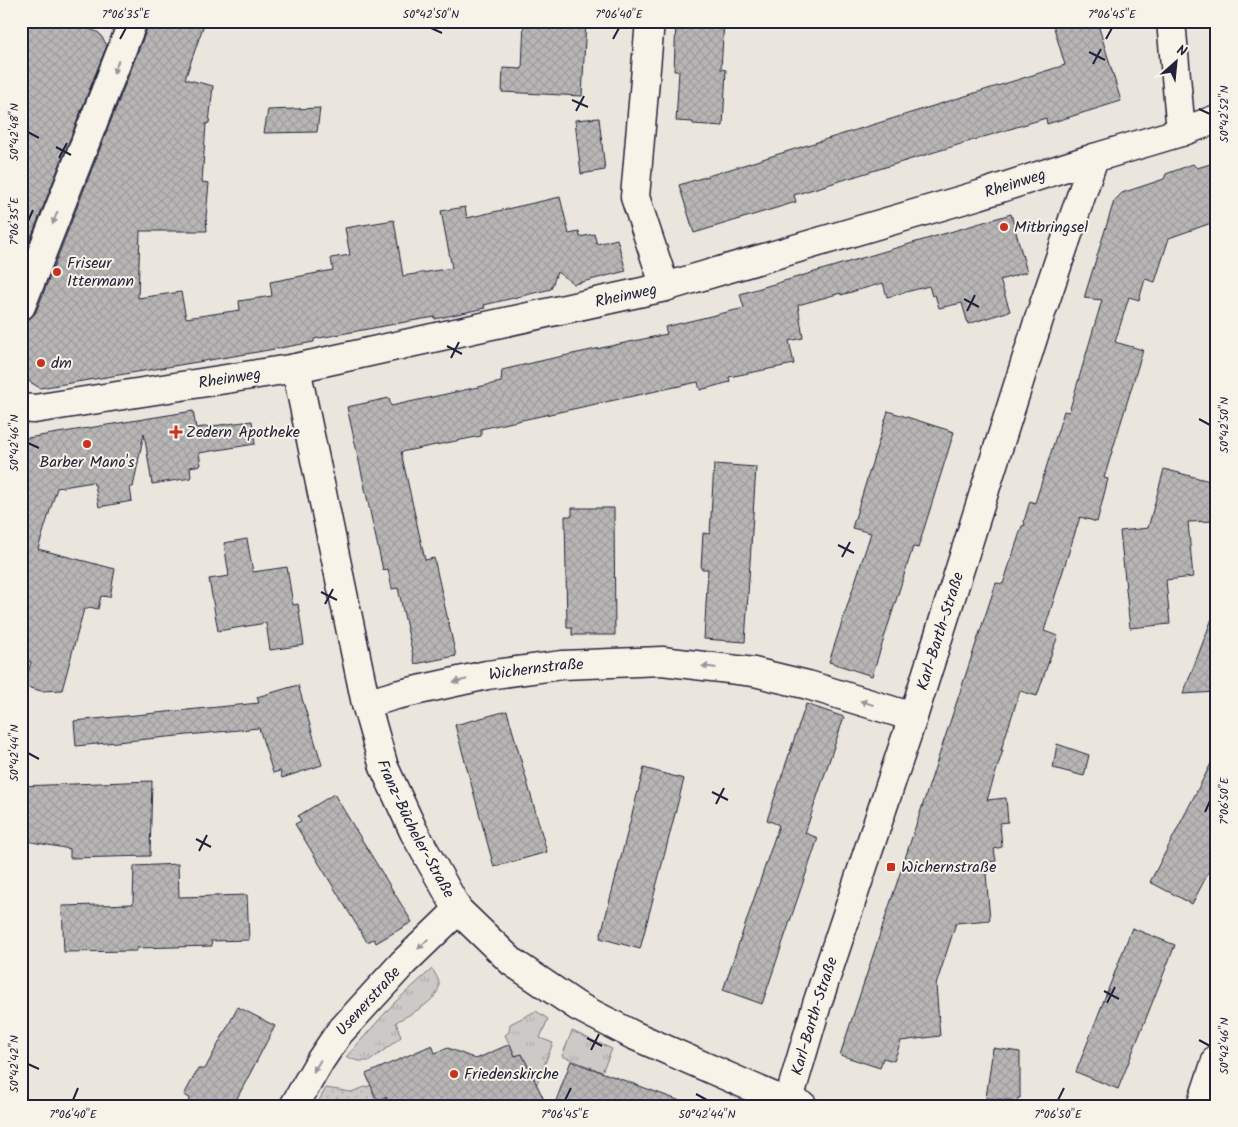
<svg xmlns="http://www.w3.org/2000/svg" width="1238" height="1127" font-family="Kalam,sans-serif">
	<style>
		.grass { fill: url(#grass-tufts); stroke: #787680 }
		.garden { fill: url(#garden-dots); stroke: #787680 }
		.building { fill: url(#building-cross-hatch); stroke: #22223b }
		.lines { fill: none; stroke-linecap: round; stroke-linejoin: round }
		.street-casing { stroke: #22223b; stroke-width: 31 }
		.secondary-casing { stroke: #22223b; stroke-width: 31 }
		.street { stroke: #f7f3e8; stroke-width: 28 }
		.secondary { stroke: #f7f3e8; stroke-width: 28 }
		.oneway { fill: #97959a }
		.ticks { fill: none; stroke: #22223b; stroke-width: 2 }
		.poi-dot { fill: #c8321e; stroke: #f7f3e8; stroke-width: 2 }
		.labels { text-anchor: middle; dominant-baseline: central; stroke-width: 4; stroke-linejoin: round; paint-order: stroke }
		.street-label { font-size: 16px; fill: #22223b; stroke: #f7f3e8 }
		.poi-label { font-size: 16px; fill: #22223b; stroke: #f7f3e8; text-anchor: start }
		.neatline { fill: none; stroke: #22223b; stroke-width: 2 }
		.ticks-label { font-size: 12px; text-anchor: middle; fill: #22223b }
	</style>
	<defs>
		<pattern id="grass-tufts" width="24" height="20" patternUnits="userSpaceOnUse" patternTransform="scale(1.25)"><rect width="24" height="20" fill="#cdc9c6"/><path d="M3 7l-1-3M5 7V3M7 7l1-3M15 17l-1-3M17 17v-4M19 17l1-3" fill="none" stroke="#b0acab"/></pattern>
		<pattern id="garden-dots" width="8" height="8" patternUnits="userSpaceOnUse" patternTransform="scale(1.25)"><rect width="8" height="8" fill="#cdc9c6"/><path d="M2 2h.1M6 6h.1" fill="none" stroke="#b0acab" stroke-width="1.8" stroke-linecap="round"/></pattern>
		<pattern id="building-cross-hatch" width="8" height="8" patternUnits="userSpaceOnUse" patternTransform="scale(1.25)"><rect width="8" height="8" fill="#b8b6b5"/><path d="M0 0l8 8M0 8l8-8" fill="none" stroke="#9e9c9d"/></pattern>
	</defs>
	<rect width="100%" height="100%" fill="#eae6de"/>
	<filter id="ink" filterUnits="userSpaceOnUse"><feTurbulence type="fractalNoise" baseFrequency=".02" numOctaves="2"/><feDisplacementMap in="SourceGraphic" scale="10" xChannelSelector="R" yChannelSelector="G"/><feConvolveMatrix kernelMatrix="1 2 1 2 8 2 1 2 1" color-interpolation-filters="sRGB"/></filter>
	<g filter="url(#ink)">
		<path class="grass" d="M432,969C435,973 438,978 439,983C441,1001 408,1015 396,1022L401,1037L370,1061H358L346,1057L395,1002Z
			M536,1011L548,1019L540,1038L553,1043L536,1086L534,1077L522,1055L515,1056L505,1035L509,1032L510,1024Z
			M572,1031L612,1049L602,1072L562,1056Z"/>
		<path class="garden" d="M371,1085L376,1105L384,1103L385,1106H316L326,1088L351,1092Z"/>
		<path class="building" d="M21,21H73L99,33L107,45L21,263V87L30,68L21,64Z
			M150,21H205L185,79L213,86L209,123L206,124L202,182L209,183L206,217L207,231H140L138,298L181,292L186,318L240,310L239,301L272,296L270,282L333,270L331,258L350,255L345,228L394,220L403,276L452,268L441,211L465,207L467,218L560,197L569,234L579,232L580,237L594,234L597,244L617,239L626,271L574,284L557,272L551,289L484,305L485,308L435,319V317L411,321L314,339V342L246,354L40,388L25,379L21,358V321L30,318L36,312Z
			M524,21H586L582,96L502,92L503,68L522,69Z
			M676,21H724L721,69L726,70L723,126L693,124V122L676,121L679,71H674Z
			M1052,21H1097L1121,101L1047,124L1046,118L794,195L796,202L694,233L679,185L1065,65Z
			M320,108L317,132L264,133L268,110Z
			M599,118L605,170L581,174L575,120Z
			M1217,162V221L1169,238L1155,282L1145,279L1139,300L1129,297L1115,342L1143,350L1104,478L1108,479L1097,522L1080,517L1044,631L1058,636L1052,652L1037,696L1020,691L1001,750H1003L987,800L1006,798L1008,822L1000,823L1002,847L994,849L996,861L985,862L990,920L956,923L936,985L940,1036L901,1041L894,1061L883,1058L880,1068L840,1055L996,583L1003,584L1022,526L1025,525L1024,521L1030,501L1035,503L1064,411L1069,412L1102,300L1084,298L1114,201L1122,193L1164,179L1166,174L1193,164L1197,168Z
			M1011,214L1027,272L1000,280L1010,311L968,324L962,303L939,308L935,295L932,296L929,286L887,297L883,283L841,295V293L798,305L803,338L789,341L794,364L729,377L730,382L700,390L698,382L499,425L481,429V436L401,452L425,560L434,558L456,656L415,664L398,588L392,589L388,569L383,570L347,407L389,398L391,406L501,382L502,370L549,359L667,334L665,327L744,308L740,294Z
			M193,411L196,428L252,421L255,444L199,453L201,465L190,467L191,478L152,484L144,433L133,487H130L132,501L99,507L95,485H94L93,482L57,488L38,549L115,569L110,597L101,596L98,609L89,607L88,609H84L62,690L41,691L24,686L31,662L21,659V439Z
			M888,411L954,432L918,548L913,547L872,676L829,662L871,533L852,528Z
			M714,464L756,467L745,642L704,639L708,569H701L703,533L710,534Z
			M1164,469L1217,483V521L1188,522L1193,577L1166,580L1170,624L1130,628L1120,531L1148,528Z
			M572,508H614L615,635H572V628H567L565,516H572Z
			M247,539L253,572L287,567L293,605L298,604L304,645L270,650L266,623L218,631L209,579L229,576L224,543Z
			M1215,611H1217V692L1183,694Z
			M298,685L322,765L282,778L280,771L273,773L259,728L76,746L74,721L259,703L257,697Z
			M806,704L844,717L805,833L818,838L762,1004L723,990L779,825L767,820Z
			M507,711L547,852L494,867L455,725Z
			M1057,744L1089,755L1084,776L1053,768Z
			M1217,752V856L1192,904L1150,882Z
			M644,768L684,779L640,949L600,938Z
			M152,781L150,856L70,858V849L21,840V786Z
			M334,794L412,922L376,943L374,939L367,942L295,824L301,821L298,816Z
			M178,864L179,897L247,895L249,940L211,941L212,946L137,948V951L64,952L62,906L133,904L134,866Z
			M1132,928L1175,945L1118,1089L1076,1072Z
			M238,1007L275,1026L233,1106H186L190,1098L184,1095L198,1069H205Z
			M510,1044L515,1056L522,1054L547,1106H389L386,1097L377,1100L366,1074L432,1045L435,1053L448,1048L476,1059Z
			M993,1048L1020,1052V1098H1018L1017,1101L986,1098Z
			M571,1061L686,1103V1106H554Z"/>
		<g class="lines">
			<defs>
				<g id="street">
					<path d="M650,21L635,197L665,287"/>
					<path d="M1181,132L1217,119"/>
					<path d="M21,306L133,21"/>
					<path id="s1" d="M296,368L366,704L384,767L414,832L458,910L512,962L577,1006L633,1035L788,1103L803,1106"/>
					<path id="s2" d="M21,408L34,409L296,368L665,287L979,195L1094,158"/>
					<path id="s3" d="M366,704L396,695L487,675L562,665L662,661L754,672L808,685L913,717"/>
					<path id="s4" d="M294,1106L320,1061L339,1033L403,963L458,910"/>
					<path d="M1201,1106L1217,1058"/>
				</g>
				<g id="secondary">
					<path id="s5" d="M787,1106L817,1004L913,717L1039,319L1094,158L1181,132L1171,21"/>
				</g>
			</defs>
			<use href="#street" class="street-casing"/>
			<use href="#secondary" class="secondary-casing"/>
			<use href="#street" class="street"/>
			<use href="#secondary" class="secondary"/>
		</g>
		<defs><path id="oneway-solid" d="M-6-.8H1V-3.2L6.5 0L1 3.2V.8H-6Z" transform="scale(1.25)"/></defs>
		<g class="oneway">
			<use href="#oneway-solid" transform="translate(116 67) rotate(111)"/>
			<use href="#oneway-solid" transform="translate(55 218) rotate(111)"/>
			<use href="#oneway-solid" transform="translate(709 667) rotate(-173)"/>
			<use href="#oneway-solid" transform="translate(460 681) rotate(167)"/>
			<use href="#oneway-solid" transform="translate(867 703) rotate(-163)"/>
			<use href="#oneway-solid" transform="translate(423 944) rotate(136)"/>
			<use href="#oneway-solid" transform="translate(317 1066) rotate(121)"/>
		</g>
	</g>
	<path class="ticks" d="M431,28L442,33M120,39L126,28M613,39L619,28M1106,39L1112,28M1089,52L1105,60M1093,64L1101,49M572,100L588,107M1199,109L1210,114M576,111L584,96M28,132L39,138M56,147L71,155M59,158L67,143M28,221L33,210M964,299L979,307M967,311L975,295M447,346L462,354M451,358L459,342M1199,419L1210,425M28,443L39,448M838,545L854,553M842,557L850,542M321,592L337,600M325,604L333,589M28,753L39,759M712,792L728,800M716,804L724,788M1205,812L1210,801M196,839L211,847M199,851L207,835M1104,991L1119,999M1107,1003L1115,987M587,1038L602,1046M1199,1040L1210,1046M591,1050L599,1034M28,1064L39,1069M696,1094L707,1100M73,1100L78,1088M565,1100L571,1088M1058,1100L1064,1088"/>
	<g class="poi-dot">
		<circle cx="1004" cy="227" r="5"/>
		<circle cx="57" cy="272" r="5"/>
		<circle cx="41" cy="363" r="5"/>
		<path d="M173.5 424.5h5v5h5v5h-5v5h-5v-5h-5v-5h5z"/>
		<circle cx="87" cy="444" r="5"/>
		<rect x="886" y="862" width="10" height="10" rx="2.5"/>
		<circle cx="454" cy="1074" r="5"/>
	</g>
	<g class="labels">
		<g class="street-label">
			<text stroke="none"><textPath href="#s2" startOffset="1021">Rheinweg</textPath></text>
			<text stroke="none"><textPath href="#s2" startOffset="616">Rheinweg</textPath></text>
			<text stroke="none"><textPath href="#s2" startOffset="211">Rheinweg</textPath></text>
			<text stroke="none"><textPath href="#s5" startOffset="499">Karl-Barth-Straße</textPath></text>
			<text stroke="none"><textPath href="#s3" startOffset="174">Wichernstraße</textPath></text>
			<text stroke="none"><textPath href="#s1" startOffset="478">Franz-Bücheler-Straße</textPath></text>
			<text stroke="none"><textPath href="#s4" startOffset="129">Usenerstraße</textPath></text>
			<text stroke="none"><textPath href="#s5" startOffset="94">Karl-Barth-Straße</textPath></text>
		</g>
		<g class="poi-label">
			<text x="1014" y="227">Mitbringsel</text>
			<text x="67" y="263">Friseur<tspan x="67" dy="18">Ittermann</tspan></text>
			<text x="51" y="363">dm</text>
			<text x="186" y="432">Zedern Apotheke</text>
			<text x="87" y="462" text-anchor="middle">Barber Mano's</text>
			<text x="901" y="867">Wichernstraße</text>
			<text x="464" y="1074">Friedenskirche</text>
		</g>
	</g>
	<rect width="1238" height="1127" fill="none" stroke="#f7f3e8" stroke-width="55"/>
	<g transform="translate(1176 62) rotate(27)" stroke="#f7f3e8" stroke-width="4" paint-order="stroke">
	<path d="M0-4L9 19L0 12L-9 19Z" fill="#22223b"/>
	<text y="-8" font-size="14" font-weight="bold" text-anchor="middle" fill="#22223b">N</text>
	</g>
	<rect x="28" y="28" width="1182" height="1072" class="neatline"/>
	<g class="ticks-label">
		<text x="126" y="18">7°06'35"E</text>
		<text x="431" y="18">50°42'50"N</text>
		<text x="619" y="18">7°06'40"E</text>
		<text x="1112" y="18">7°06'45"E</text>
		<text transform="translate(1224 114) rotate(-90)" y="4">50°42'52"N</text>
		<text transform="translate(14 132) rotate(-90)" y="4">50°42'48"N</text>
		<text transform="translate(14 221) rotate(-90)" y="4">7°06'35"E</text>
		<text transform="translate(1224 425) rotate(-90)" y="4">50°42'50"N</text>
		<text transform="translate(14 443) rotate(-90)" y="4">50°42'46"N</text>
		<text transform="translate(14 753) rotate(-90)" y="4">50°42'44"N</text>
		<text transform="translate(1224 801) rotate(-90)" y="4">7°06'50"E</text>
		<text transform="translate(1224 1046) rotate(-90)" y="4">50°42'46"N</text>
		<text transform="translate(14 1064) rotate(-90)" y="4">50°42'42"N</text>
		<text x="73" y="1118">7°06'40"E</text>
		<text x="565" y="1118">7°06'45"E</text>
		<text x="707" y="1118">50°42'44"N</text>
		<text x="1058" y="1118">7°06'50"E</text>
	</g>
</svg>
